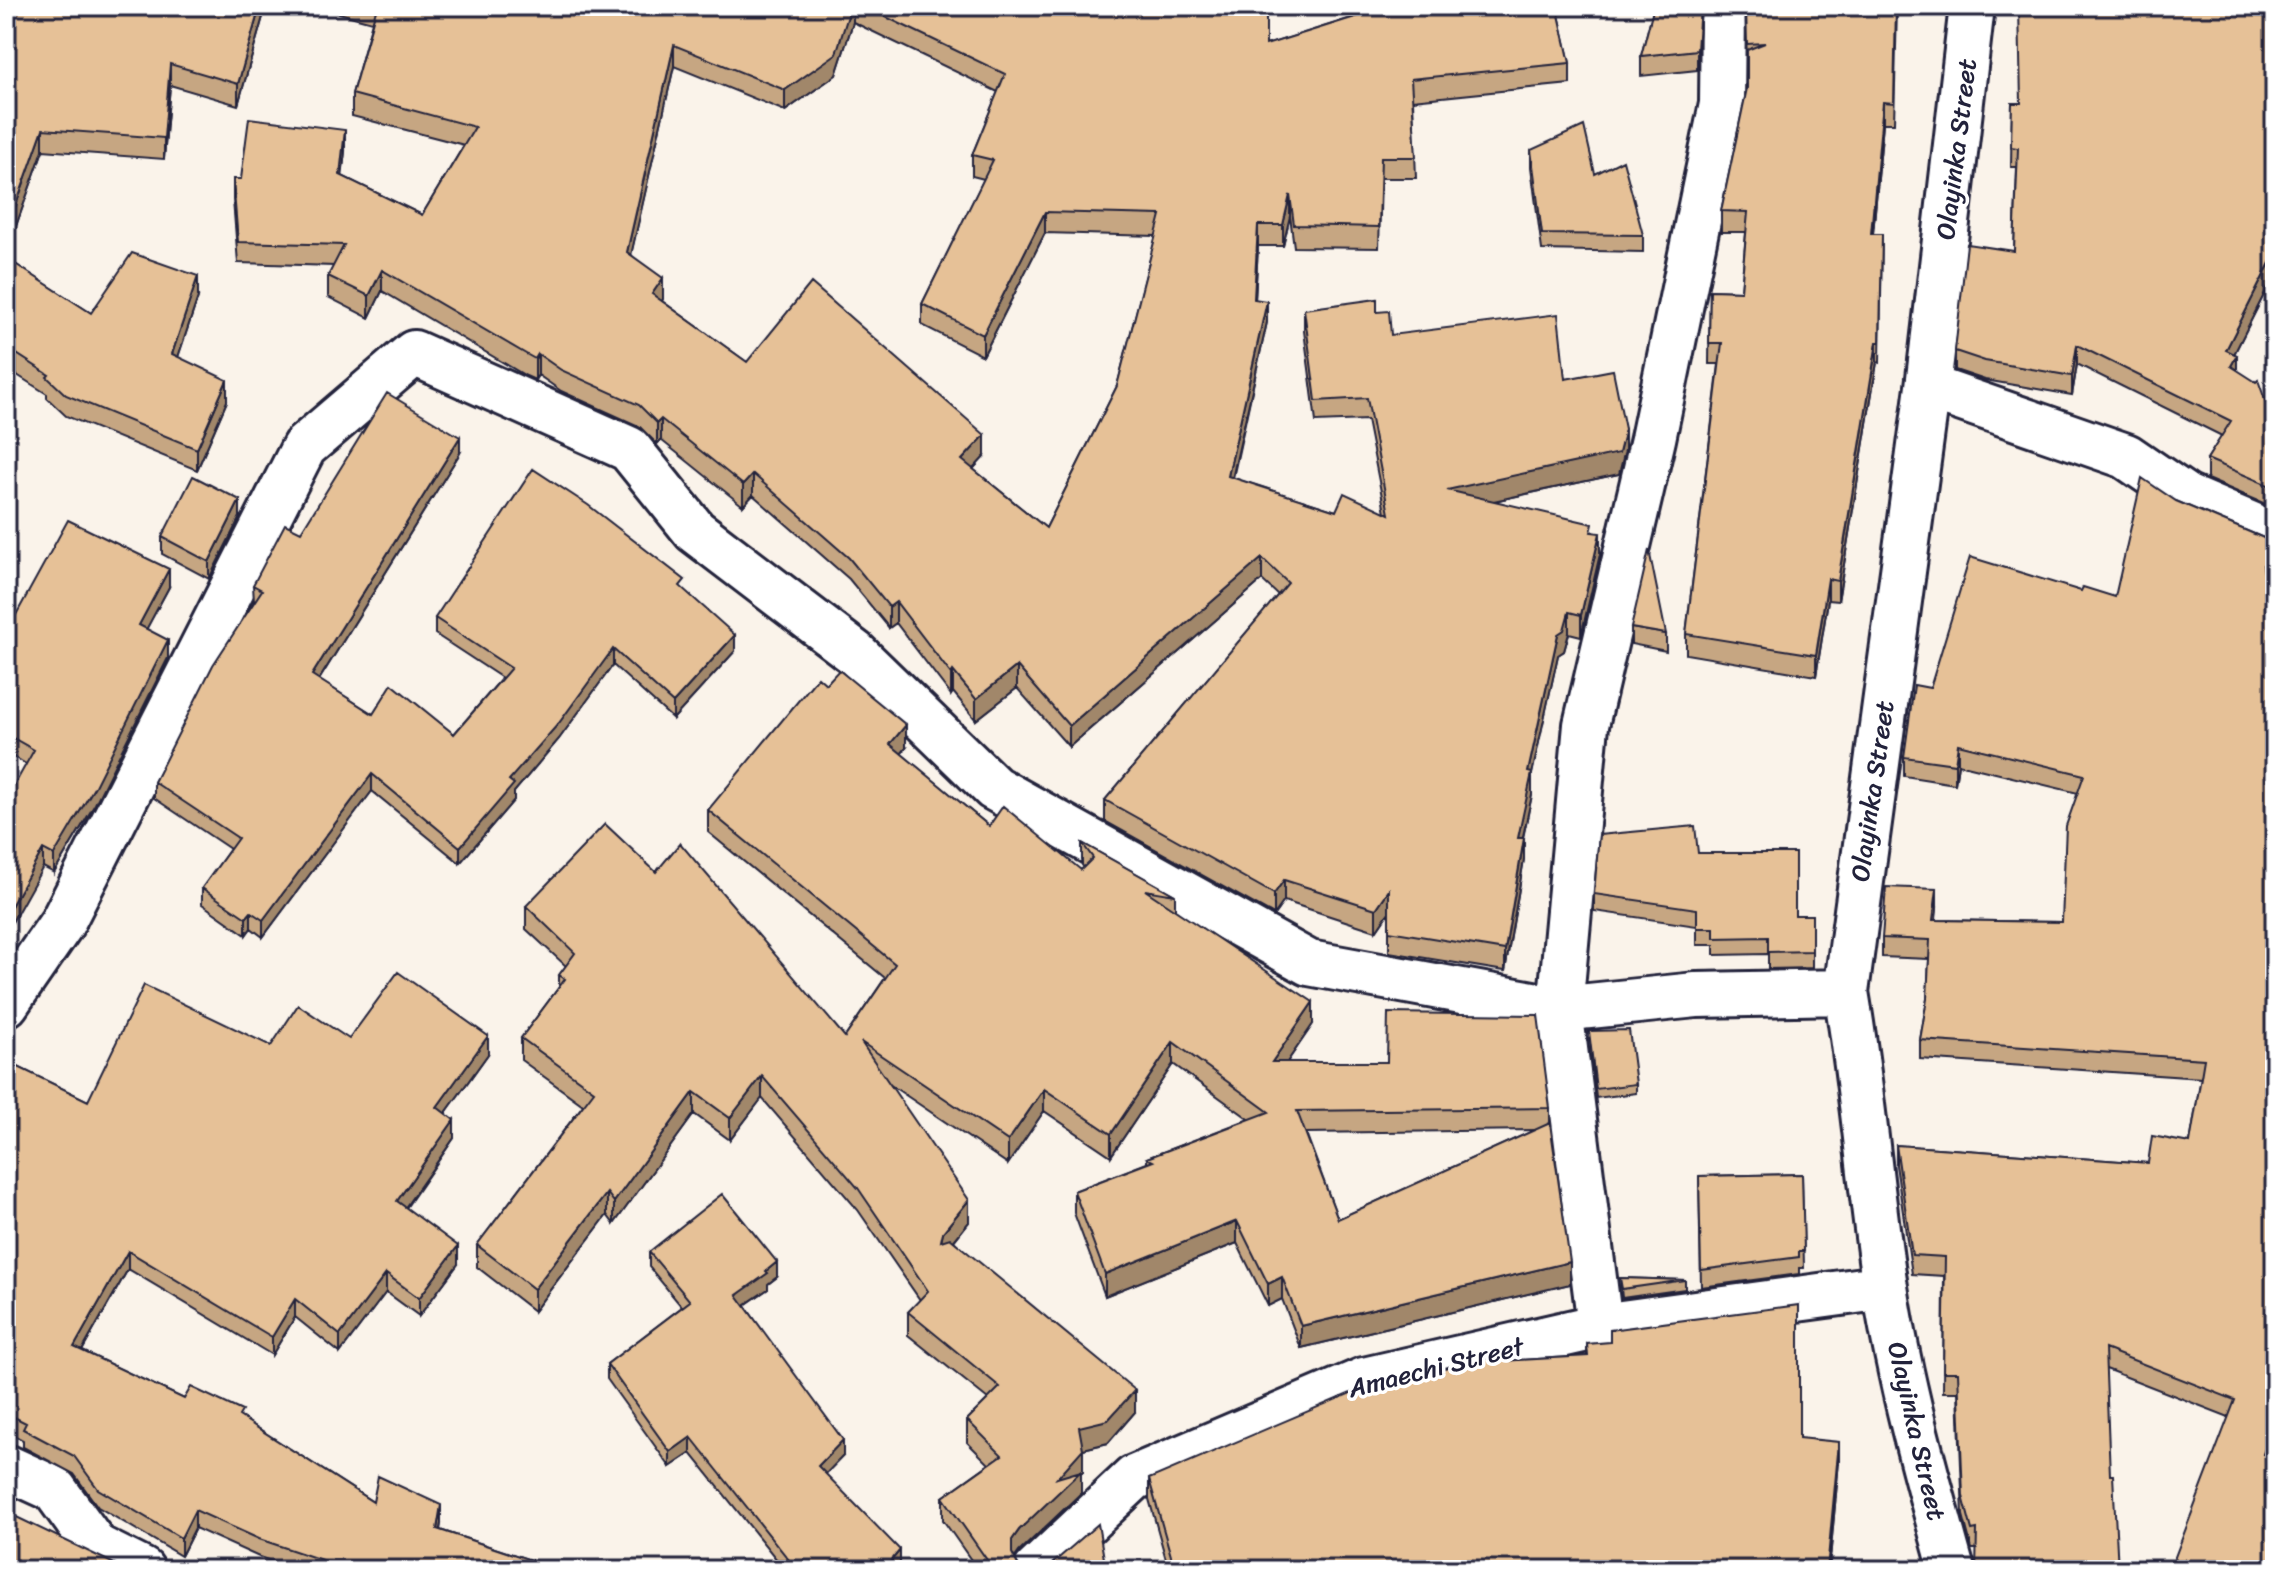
<svg xmlns="http://www.w3.org/2000/svg" width="2281" height="1576" font-family="Sriracha,sans-serif">
	<style>
		.lines { fill: none; stroke-linecap: round; stroke-linejoin: round }
		.minor-casing { stroke: #22223b; stroke-width: 50 }
		.minor { stroke: #fff; stroke-width: 44 }
		.wall { fill: #c6a682; stroke: #22223b; stroke-width: 2; fill-rule: evenodd }
		.shaded-wall { fill: #a1876a; stroke: #22223b; stroke-width: 2 }
		.building { fill: #e6c197; stroke: #22223b; stroke-width: 2 }
		.labels { text-anchor: middle; dominant-baseline: central; stroke-width: 7; stroke-linejoin: round; paint-order: stroke }
		.street-label { font-size: 26px; fill: #22223b; stroke: #fff }
	</style>
	<rect width="100%" height="100%" fill="#faf3ea"/>
	<filter id="ink" filterUnits="userSpaceOnUse"><feTurbulence type="fractalNoise" baseFrequency=".0125" numOctaves="2"/><feDisplacementMap in="SourceGraphic" scale="16" xChannelSelector="R" yChannelSelector="G"/><feConvolveMatrix kernelMatrix="1 2 1 2 8 2 1 2 1" color-interpolation-filters="sRGB"/></filter>
	<g filter="url(#ink)">
		<g class="lines">
			<defs>
				<path id="minor" d="M1928,387L2126,456L2186,497L2275,535
					M6,1004L62,923L304,447L414,353L629,449L695,531L855,653L994,788L1309,963L1560,1009L1696,995L1846,992
					M1600,1326L1560,1009L1586,725L1653,439L1722,104L1723,6
					M6,1467L54,1489L96,1547L142,1570
					M1036,1570L1134,1478L1364,1380L1600,1326L1885,1287
					M1952,1570C1926,1476 1900,1383 1885,1287C1870,1189 1863,1090 1846,992L1928,387L1972,6"/>
			</defs>
			<use href="#minor" class="minor-casing"/>
			<use href="#minor" class="minor"/>
		</g>
		<path class="wall" d="M18,6H266L238,105L170,85L164,159L43,150L6,254V37Z
			M313,6H1266V45L1364,14L1363,6H1557L1570,63V84L1413,100L1416,178H1381L1379,248L1294,247L1290,216L1283,246H1258L1255,299L1267,322L1233,478L1336,511L1385,512L1367,420L1316,422L1304,331V309L1377,312L1391,335L1565,379L1625,450L1619,474L1494,501L1593,532L1600,554L1581,636L1569,633L1564,651L1558,655L1532,773V795L1523,838L1524,859L1505,971L1389,952V912L1376,931L1284,901L1274,915L1105,821V800L1278,595L1262,580L1069,747L1017,688L976,720L953,692L951,695L896,623L889,628L849,579L753,495L743,506L661,440L657,444L639,426L561,391L538,375L535,380L526,376L382,291L369,318L328,297V276L334,266L238,263L233,200V179H241L345,151L342,176L422,215L464,145L352,116V94L372,22ZM853,22L998,92L972,155V176L984,179L922,304V325L983,356L1045,233L1156,236L1117,386L1046,528L973,469L985,456L747,362L662,301L663,299L631,254L674,66L785,111L836,75Z
			M1654,6H1701L1697,70L1641,76V56Z
			M1745,6H1916V9H1897L1894,123H1883L1873,234H1882L1880,363L1877,362L1838,601L1828,600L1816,676L1686,654V634L1719,364H1709L1710,290L1741,291L1746,232H1721V211L1747,88V58Z
			M2275,6V273L2234,354L2237,370L2273,422H2275V508L2207,479V459L2222,436L2077,364L2072,395L1985,380L1955,370V351L2014,251L2017,167H2011L2012,103H2021Z
			M1531,150L1595,174L1643,235V252L1542,250L1531,167Z
			M6,258L91,313L198,297L178,357L227,401L197,470L66,416L47,398V394L6,368Z
			M460,453L319,680L373,714L454,734L502,678L435,634V618L685,591L735,651L673,719L613,665L559,739L514,792V800L460,863L372,791L263,937L251,928L246,935L202,904V888L230,849L154,798V782L254,602L253,585L301,532Z
			M2176,501L2266,539L2269,1456L2275,1570L2229,1417L2106,1369L1976,1549H1972L1963,1515L1958,1392H1943L1944,1276L1912,1274L1896,1165V1145L2148,1163L2190,1143L2201,1078L1920,1059V1040L1927,999L1929,959L1882,957V938L1937,908L1936,920L2062,922L2078,793L1958,764L1955,784L1904,776V757L1930,688L2081,591L2115,597Z
			M240,517L209,579L162,554V537Z
			M169,587L146,629L168,658L95,804L54,873L43,867L26,764L6,752V633Z
			M1631,628L1666,634V651L1631,644Z
			M906,748L901,754L989,826L1081,870L1084,868L1082,865V843L1175,895V910L1313,1024L1287,1062L1550,1108V1123L1570,1284L1301,1348L1282,1299L1268,1306L1237,1243L1105,1296L1074,1213V1191L1147,1163V1158L1249,1119L1173,1064L1111,1156L1044,1111L1008,1164L889,1084L969,1222L954,1241L1135,1412L1108,1443L1083,1449V1471L1081,1473V1493L1019,1552L1015,1558L1018,1565L1026,1570H978L943,1520V1497L989,1464L967,1442V1420L988,1399L908,1335V1312L920,1300L858,1210L762,1098L730,1140L694,1114L614,1224L607,1215L534,1311L477,1267V1245L583,1105L521,1060V1038L559,987V975L566,966L526,929V906L656,872L845,1037L885,978L708,832V810ZM1535,1130L1338,1219L1306,1133Z
			M1698,853L1795,915H1812V968L1768,969V954L1714,955V945H1697V926L1594,911V894Z
			M1589,1031L1636,1084V1093L1596,1098Z
			M349,1039L488,1054L445,1114L454,1138L406,1208L458,1264L419,1316L386,1292L340,1353L295,1317L272,1355L128,1269L82,1351L184,1399L242,1418L373,1502L441,1523L440,1530L561,1570H298L259,1557L195,1528L181,1556L98,1507L74,1474L23,1447V1440L6,1431V1061L88,1101L271,1046Z
			M1802,1174L1804,1268H1799V1274L1701,1287L1699,1176Z
			M649,1252L777,1277L768,1284V1289L745,1305L843,1456L825,1474L900,1565L896,1570H785L691,1453L670,1467L607,1379V1364L682,1307L649,1267Z
			M1620,1278L1685,1280V1289L1622,1298Z
			M1587,1344L1799,1438L1839,1461L1829,1570H1169L1149,1499V1479L1502,1361L1587,1356Z"/>
		<path class="shaded-wall" d="M260,6H266L238,105V84Z
			M851,6H853V22L836,75L785,111V90Z
			M1700,6H1701L1697,70V50Z
			M674,45V66L627,273V252Z
			M170,64V85L164,159V138Z
			M1883,102V123L1871,255V234Z
			M43,129V150L6,254V233Z
			M345,130V151L340,196V175Z
			M1290,195V216L1283,246V225Z
			M1045,212V233L983,356V335Z
			M1258,225V246L1254,320V299Z
			M2275,253V273L2226,370V350Z
			M382,270V291L369,318V296Z
			M198,276V297L172,375V354Z
			M663,278V299L652,315V294Z
			M1267,301V322L1228,497V476Z
			M1877,342V362L1838,601V581Z
			M2077,345V364L2072,395V376Z
			M538,354V375L535,380V359Z
			M2237,355V374L2231,366Z
			M227,380V401L197,470V449Z
			M661,419V440L657,444V423Z
			M1625,429V450L1619,474L1447,511V490Z
			M985,435V456L962,481V460Z
			M460,437V453L312,691V675Z
			M753,474V495L743,506V485Z
			M240,500V517L209,579V562Z
			M1600,533V554L1581,636V615Z
			M1262,558V580L1069,747V726Z
			M2275,562V582L2263,584V565Z
			M169,569V587L139,643V625Z
			M1828,579V600L1816,676V655Z
			M896,602V623L889,628V607Z
			M1569,612V633L1564,651L1558,655L1531,779L1532,773V795L1518,859V838L1528,772L1558,634Z
			M735,635V651L673,719V703Z
			M168,640V658L95,804L54,873V855Z
			M613,649V665L559,739L514,792V800L460,863V847L509,780Z
			M1017,666V688L976,720V699Z
			M953,671V692L951,695V674Z
			M906,725V748L890,767V744Z
			M1958,744V764L1955,784V764Z
			M372,774V791L263,937V920Z
			M1524,838V859L1505,971V950Z
			M43,849V867L6,933V915Z
			M1284,880V901L1274,915V894Z
			M1937,889V908L1933,940V920Z
			M1389,890V912L1376,931V909Z
			M251,912V928L246,935V918Z
			M1313,1002V1024L1272,1084V1062Z
			M488,1036V1054L437,1125V1107Z
			M1173,1042V1064L1111,1156V1134Z
			M762,1076V1098L730,1140V1118Z
			M1044,1089V1111L1008,1164V1141Z
			M694,1092V1114L614,1224V1202Z
			M454,1120V1138L397,1219V1201Z
			M607,1193V1215L534,1311V1289Z
			M969,1200V1222L943,1254L941,1241L943,1232Z
			M1237,1221V1243L1105,1296V1274Z
			M458,1246V1264L419,1316V1298Z
			M128,1251V1269L74,1365V1347Z
			M777,1262V1277L768,1284V1289L737,1310V1295Z
			M1570,1262V1284L1301,1348V1326Z
			M386,1274V1292L340,1353V1335Z
			M1282,1277V1299L1268,1306V1284Z
			M295,1299V1317L272,1355V1337Z
			M1135,1390V1412L1108,1443L1083,1449V1471L1081,1473V1493L1019,1552L1012,1562V1570V1540L1057,1478L1079,1427Z
			M2275,1420V1439L2263,1474V1454Z
			M691,1437V1453L670,1467V1452Z
			M843,1440V1456L818,1482V1466Z
			M1839,1442V1461L1829,1570H1827Z
			M441,1505V1523L437,1547V1529Z
			M195,1510V1528L181,1556V1538Z
			M900,1550V1565L896,1570H885V1568Z"/>
		<path class="building" d="M18,6H260L238,84L170,64L164,138L43,129L6,233V37Z
			M377,6H851L836,54L785,90L674,45L627,252L663,278L652,294L747,362L811,283L985,435L962,460L1046,528L1117,386L1161,215L1045,212L983,335L922,304L993,160L972,155L1005,74L863,6H1266V45L1365,14V6H1557L1570,63L1411,79L1416,157H1381L1379,227L1294,225L1290,195L1283,225H1258L1254,299L1267,301L1228,476L1336,511L1344,493L1389,514L1367,398L1316,401L1304,309L1377,299V312L1389,311L1391,335L1558,314L1565,379L1613,370L1625,429L1619,453L1447,490L1593,524L1591,532L1600,533L1581,615L1569,612L1564,630L1558,634L1528,772L1532,773L1518,838H1524L1505,950L1389,931V890L1376,909L1284,880L1274,894L1105,800L1288,583L1262,558L1069,726L1017,666L976,699L953,671L951,674L896,602L889,607L849,558L753,474L743,485L661,419L657,423L639,405L561,370L538,354L535,359L526,354L382,270L369,296L328,276L344,245L238,242L233,179H241L249,118L345,130L340,175L422,215L475,127L352,94Z
			M1654,6H1700L1697,50L1641,56Z
			M1746,6H1896L1894,103L1883,102L1871,234H1882L1880,342H1877L1838,581L1828,579L1816,655L1686,634L1722,343H1709L1710,290L1741,291L1748,212L1721,211L1747,88V50L1765,43L1747,44Z
			M2019,6H2275V253L2226,350L2237,355L2231,366L2256,382L2258,380L2273,422H2275V488L2207,459L2231,421L2077,345L2072,376L1985,361L1955,351L1967,244L2014,251L2018,148L2011,147L2012,103H2021Z
			M1584,126L1595,174L1623,160L1643,235L1542,234L1531,150Z
			M132,253L198,276L172,354L227,380L197,449L66,395L47,377L49,375L6,347V258L91,313Z
			M387,393L460,437L312,675L373,714L392,684L454,734L511,668L435,618L533,469L588,505L685,580L680,586L735,635L673,703L613,649L559,723L509,780L514,784L460,847L372,774L263,920L251,912L246,918L202,888L238,838L154,782L213,665L262,590L253,585L285,524L301,532Z
			M193,476L240,500L209,562L162,537Z
			M2142,478L2176,501L2266,539L2275,540V562L2263,565L2266,589L2275,588V1420L2263,1454L2275,1458V1570H2170L2235,1400L2105,1349L2110,1475H2113L2118,1570H1976L1977,1529L1972,1530L1963,1496L1958,1372H1943L1945,1257L1912,1255L1896,1145L2148,1163L2152,1136L2190,1143L2204,1059L1920,1040L1927,999L1930,940L1882,938L1886,887L1937,889L1933,920L2062,922L2066,826L2084,775L1958,744L1955,764L1904,757L1914,685L1930,688L1970,557L2081,591L2083,587L2115,597Z
			M68,520L169,569L139,625L168,640L95,786L54,855L43,849L6,915V800L34,750L6,734V633Z
			M1649,550L1666,634L1631,628Z
			M839,670L906,725L890,744L989,826L1003,806L1081,870L1093,858L1082,843L1175,895L1145,890L1313,1002L1272,1062H1387L1388,1013L1538,1015L1550,1108L1297,1111L1338,1219L1550,1123L1570,1262L1301,1326L1282,1277L1268,1284L1237,1221L1105,1274L1074,1191L1153,1161L1147,1158L1269,1112L1173,1042L1111,1134L1044,1089L1008,1141L861,1042L969,1200L943,1232L941,1241L950,1238L1135,1390L1108,1420L1079,1427L1083,1449L1057,1478L1081,1471L1019,1530L1012,1540V1553L1018,1565L1026,1570H994L943,1497L1002,1455L967,1420L1000,1387L908,1312L928,1291L858,1188L762,1076L730,1118L694,1092L614,1202L607,1193L534,1289L477,1245L594,1091L521,1038L565,979L559,975L575,953L526,906L605,824L656,872L680,843L845,1037L895,964L708,810L818,677L826,684Z
			M1695,826L1698,853H1795V915H1812V951L1768,952V937L1714,938V928H1697V909L1594,894L1599,835Z
			M398,972L488,1036L437,1107L454,1120L397,1201L458,1246L419,1298L386,1274L340,1335L295,1299L272,1337L128,1251L74,1347L184,1399L191,1387L242,1411L239,1416L373,1502L378,1476L441,1505L437,1529L561,1570H345L346,1568L259,1539L195,1510L181,1538L98,1489L74,1456L23,1429L26,1423L6,1413V1061L88,1101L144,985L271,1046L298,1005L349,1039Z
			M1629,1030L1636,1084L1596,1089L1589,1031Z
			M1802,1174L1804,1251H1799V1257L1701,1270L1699,1176Z
			M722,1194L777,1262L766,1271L768,1273L737,1295L843,1440L818,1466L900,1550L885,1568L887,1570H797L691,1437L670,1452L607,1364L690,1301L649,1252Z
			M1620,1278L1685,1280L1622,1289Z
			M1799,1305V1438L1839,1442L1827,1570H1175L1149,1479L1372,1384L1502,1355V1361L1588,1356L1587,1344L1610,1342V1330Z
			M6,1512L127,1570H6Z
			M1098,1524L1106,1570H1045Z"/>
	</g>
	<g class="labels">
		<g class="street-label">
			<text transform="translate(1956 149) rotate(-83)">Olayinka Street</text>
			<text transform="translate(1872 791) rotate(-82)">Olayinka Street</text>
			<text transform="translate(1436 1367) rotate(-14)">Amaechi Street</text>
			<text transform="translate(1917 1431) rotate(77)">Olayinka Street</text>
		</g>
	</g>
	<rect width="2281" height="1576" fill="none" stroke="#fff" stroke-width="32"/>
	<rect x="16" y="16" width="2249" height="1544" fill="none" stroke="#22223b" stroke-width="3" filter="url(#ink)"/>
</svg>
